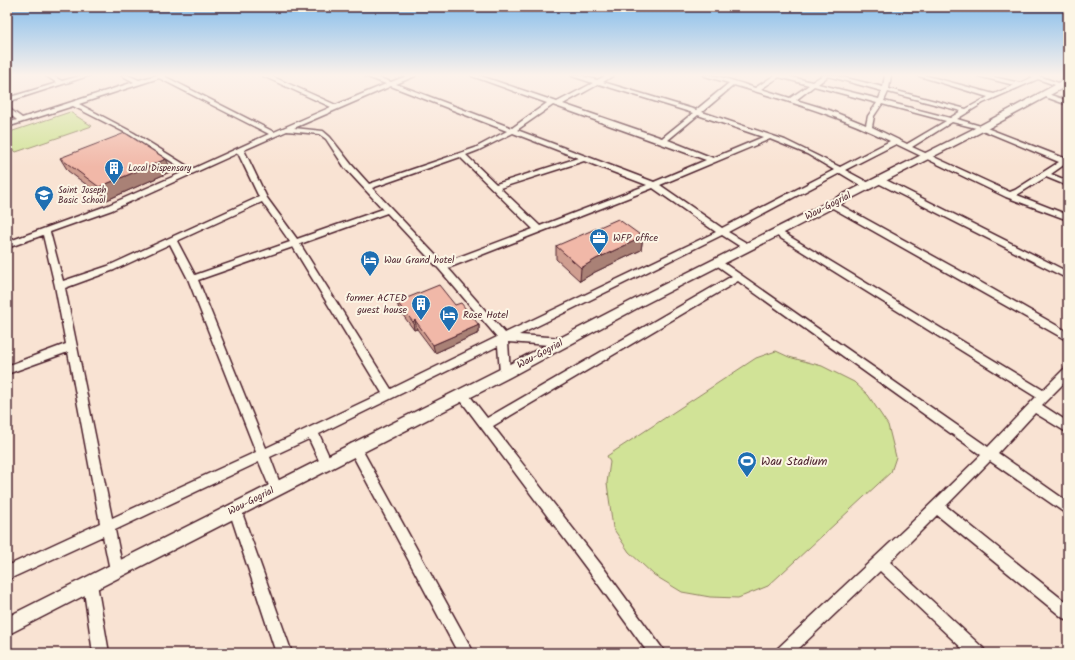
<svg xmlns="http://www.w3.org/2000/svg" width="1075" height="660" font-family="Kalam,sans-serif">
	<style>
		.green { fill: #d1e397; stroke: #8e8161 }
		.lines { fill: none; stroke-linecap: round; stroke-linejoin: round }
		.minor-casing { stroke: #4a1f2b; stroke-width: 3 }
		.major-casing { stroke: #4a1f2b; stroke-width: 3 }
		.minor { fill: #fcf5e5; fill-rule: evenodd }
		.major { fill: #fcf5e5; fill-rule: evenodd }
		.wall { fill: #cf9e90; stroke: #4a1f2b }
		.shaded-wall { fill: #a98176; stroke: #4a1f2b }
		.building { fill: #f1b8a8; stroke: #4a1f2b }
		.labels { text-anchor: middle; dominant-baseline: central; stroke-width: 4; stroke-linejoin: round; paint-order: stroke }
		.far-poi-label { font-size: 9px; fill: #4a1f2b; stroke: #fcf5e5; text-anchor: start }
		.street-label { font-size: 10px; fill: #4a1f2b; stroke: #fcf5e5 }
		.poi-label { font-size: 10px; fill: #4a1f2b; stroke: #fcf5e5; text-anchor: start }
		.near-poi-label { font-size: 12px; fill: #4a1f2b; stroke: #fcf5e5; text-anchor: start }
	</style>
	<rect width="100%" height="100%" fill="#f9e3d3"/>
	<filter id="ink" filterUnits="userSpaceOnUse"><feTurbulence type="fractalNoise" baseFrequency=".025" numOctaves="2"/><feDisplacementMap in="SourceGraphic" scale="8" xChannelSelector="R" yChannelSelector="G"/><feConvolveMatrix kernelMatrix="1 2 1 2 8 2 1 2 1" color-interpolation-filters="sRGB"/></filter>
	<g filter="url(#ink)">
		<path class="green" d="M70,112L92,126L16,152L7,144V133Z
			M776,351L789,357L822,366L854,382L868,395L888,425L896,457L891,472L768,586L738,598L710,597L682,592L654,575L629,552L613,528L607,483L610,462L607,456L756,358Z"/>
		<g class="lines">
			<defs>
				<path id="minor" d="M45,75H51L62,81L83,75H91L7,102V98L57,83Z
					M121,75H128L139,80L157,75H165L164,76L274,132L331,107L263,76L262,75H269L336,105L386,84L365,76L364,75H371L391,82L409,75H416L415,76L396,84L512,128L547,103L472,76L471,75H478L557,102L593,83L572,76L571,75H579L597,80L607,75H614L603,82L696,110L729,83L705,76L704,75C722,75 739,83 755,88L775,75H784L812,82L823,75H834L883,87L885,75H891L889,89L966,109L988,97L916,75H924L994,94L1014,85L978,76L977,75H985L1020,83L1033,77L1029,75H1036L1064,85L1061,87L1038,79L983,103L957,119L984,127L1064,158L1068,157V162L1051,174L1068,181V186L1046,177L1017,195L1068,215V220L1006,197L896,144L845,170L871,184V188H865L840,173L728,232L750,245L751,247L750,249H744L722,235L519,335L563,338L567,339L568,342L567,345L563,346L508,342L510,373L509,376L505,377L501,376L500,373L498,346L319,434L332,463L330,467L326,468L322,467L309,439L270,457L282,489L280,493L276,495L272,493L259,462L115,530L123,570L121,575L116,577L111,575L103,536L7,580V566L100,523L68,352L7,374V366L66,344L55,286L43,235L7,248V242L106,206L186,171L130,135L73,106L7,127V123L17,120L7,112V107L22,118L134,82ZM828,76L882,91L879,99L818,84ZM779,77L809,85L790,98L761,89ZM159,78L269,134L192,169L134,133L79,104ZM599,84L693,113L662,138L563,104ZM734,85C788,101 840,116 890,141L840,167L785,140L702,112ZM391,86L507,131L475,148L369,184L351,164L330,137L323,131L294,128ZM814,86L877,103L868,116L866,125L829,110L796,100ZM888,92L961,111L950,118L884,101ZM882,104L946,121L907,144L872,127L874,116ZM553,105L706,160L654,182L517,130ZM698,115L763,137L713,158L668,140ZM952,122L980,129L1059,162L1015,190L1010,192L912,147ZM287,131L319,134L326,139L345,168L383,209L297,239L267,198L244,150ZM513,133L578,158L496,184L466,155L479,150ZM770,139L807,154L834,170L722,228L660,185ZM238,153L259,197L108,266L63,281L50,232L112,210ZM460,157L533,229L443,263L372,188ZM584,161L647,185L540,226L500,188ZM653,188L716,232L505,333L448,268ZM262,202L290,242L195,275L177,241ZM387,213L439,269L497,337L391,389L300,244ZM170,244L188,279L256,452L112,518L65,288L114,270ZM293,247L382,393L266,448L198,280Z
					M1045,93L1068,101V105L1043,96L1042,95Z
					M876,178H882L1068,272V279L876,182Z
					M829,202H835L973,278L1068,332V341L829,206Z
					M777,229L1043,390L1064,369L1068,368V379L1042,405L1068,422V433L1035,413L998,453L1068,502V515L990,461L946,506L1068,604V620L1063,618L937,515L890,562L983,648L986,653H967L880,571L794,653H775L778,648L905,529L981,455L738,281L493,426L603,567L662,648L665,653H648L593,577L456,394L458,391L462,390L466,391L487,418L732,276L715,264L714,262L718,259L988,447L1036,397L774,234L773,232Z
					M355,443L359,444L474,653H458L351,452L349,448L351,444Z
					M235,504L240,506L241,510L292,653H276L229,510L230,506Z
					M90,577L95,579L97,584L109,653H93L83,584L85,579Z"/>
				<path id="major" d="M1065,75H1068V81L1061,89L985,130L643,305L510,377L7,635V617L500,369L635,299L979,126L1055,85L1061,81Z"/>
			</defs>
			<use href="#minor" class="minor-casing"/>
			<use href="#major" class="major-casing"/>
			<use href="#minor" class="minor"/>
			<use href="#major" class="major"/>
		</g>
		<path class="wall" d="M60,158L172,171L107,200L68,171Z
			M643,237L641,250L595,272L580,281L556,259V246Z
			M397,302L455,305L479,325V333L435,353L417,329L414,330L399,310Z"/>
		<path class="shaded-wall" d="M166,159L172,171L107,200L99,187Z
			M643,237L641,250L595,272L580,281L581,268L596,259Z
			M415,320L417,329L414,330L413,322Z
			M479,325V333L435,353L433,345Z"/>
		<path class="building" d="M125,133L166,159L99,187L60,158Z
			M618,219L643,237L596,259L581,268L556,246Z
			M439,285L455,305L461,303L479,325L433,345L415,320L413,322L397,302Z"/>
	</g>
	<linearGradient id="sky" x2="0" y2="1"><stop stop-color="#85bdec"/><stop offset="0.45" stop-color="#fcf2eb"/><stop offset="1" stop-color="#fcf2eb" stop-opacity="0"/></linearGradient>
	<rect width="1075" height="167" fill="url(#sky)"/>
	<defs>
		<symbol id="building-pin" viewBox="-11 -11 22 30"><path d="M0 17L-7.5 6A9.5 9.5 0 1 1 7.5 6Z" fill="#1f6fb2" stroke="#fcf5e5"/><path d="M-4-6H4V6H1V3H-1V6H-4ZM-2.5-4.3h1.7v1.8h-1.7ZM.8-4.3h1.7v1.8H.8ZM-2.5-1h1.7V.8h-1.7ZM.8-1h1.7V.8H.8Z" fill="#fff"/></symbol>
		<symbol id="university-pin" viewBox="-11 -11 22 30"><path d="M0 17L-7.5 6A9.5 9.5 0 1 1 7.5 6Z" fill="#1f6fb2" stroke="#fcf5e5"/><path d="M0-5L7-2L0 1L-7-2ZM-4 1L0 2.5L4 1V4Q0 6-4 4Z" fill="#fff"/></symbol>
		<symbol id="office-pin" viewBox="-11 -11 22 30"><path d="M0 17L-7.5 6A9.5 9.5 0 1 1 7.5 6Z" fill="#1f6fb2" stroke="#fcf5e5"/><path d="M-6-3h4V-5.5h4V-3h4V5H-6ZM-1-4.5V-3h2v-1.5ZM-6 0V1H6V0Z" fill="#fff"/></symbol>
		<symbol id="hotel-pin" viewBox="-11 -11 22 30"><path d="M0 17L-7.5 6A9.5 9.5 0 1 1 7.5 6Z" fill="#1f6fb2" stroke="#fcf5e5"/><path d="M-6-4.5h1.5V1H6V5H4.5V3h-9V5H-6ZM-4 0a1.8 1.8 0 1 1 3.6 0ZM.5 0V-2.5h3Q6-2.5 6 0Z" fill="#fff"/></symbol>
		<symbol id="stadium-pin" viewBox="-11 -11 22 30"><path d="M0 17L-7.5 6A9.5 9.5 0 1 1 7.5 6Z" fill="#1f6fb2" stroke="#fcf5e5"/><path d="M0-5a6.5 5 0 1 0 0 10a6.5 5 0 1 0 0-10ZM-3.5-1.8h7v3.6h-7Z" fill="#fff"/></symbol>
	</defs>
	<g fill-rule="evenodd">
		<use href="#building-pin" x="103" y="157" width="22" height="30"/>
		<use href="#university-pin" x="33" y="184" width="22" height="30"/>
		<use href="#office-pin" x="588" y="227" width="22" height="30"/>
		<use href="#hotel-pin" x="359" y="249" width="22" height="30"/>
		<use href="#building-pin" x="410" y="293" width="22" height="30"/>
		<use href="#hotel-pin" x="438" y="304" width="22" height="30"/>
		<use href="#stadium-pin" x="736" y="450" width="22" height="30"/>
	</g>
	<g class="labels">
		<g class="far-poi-label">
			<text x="128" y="168">Local Dispensary</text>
			<text x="58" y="190">Saint Joseph<tspan x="58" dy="10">Basic School</tspan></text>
		</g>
		<g class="street-label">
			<text transform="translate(828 206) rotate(-27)">Wau-Gogrial</text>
			<text transform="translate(540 354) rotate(-28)">Wau-Gogrial</text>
			<text transform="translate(251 501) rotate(-27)">Wau-Gogrial</text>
		</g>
		<g class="poi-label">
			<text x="613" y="238">WFP office</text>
			<text x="384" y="260">Wau Grand hotel</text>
			<text x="407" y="298" text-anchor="end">former ACTED<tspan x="407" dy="12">guest house</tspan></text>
			<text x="463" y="315">Rose Hotel</text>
		</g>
		<g class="near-poi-label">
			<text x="761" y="461">Wau Stadium</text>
		</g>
	</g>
	<rect width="1075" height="660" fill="none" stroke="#fcf5e5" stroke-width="24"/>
	<rect x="12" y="12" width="1051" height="636" fill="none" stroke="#4a1f2b" stroke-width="1.5" filter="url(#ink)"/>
</svg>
